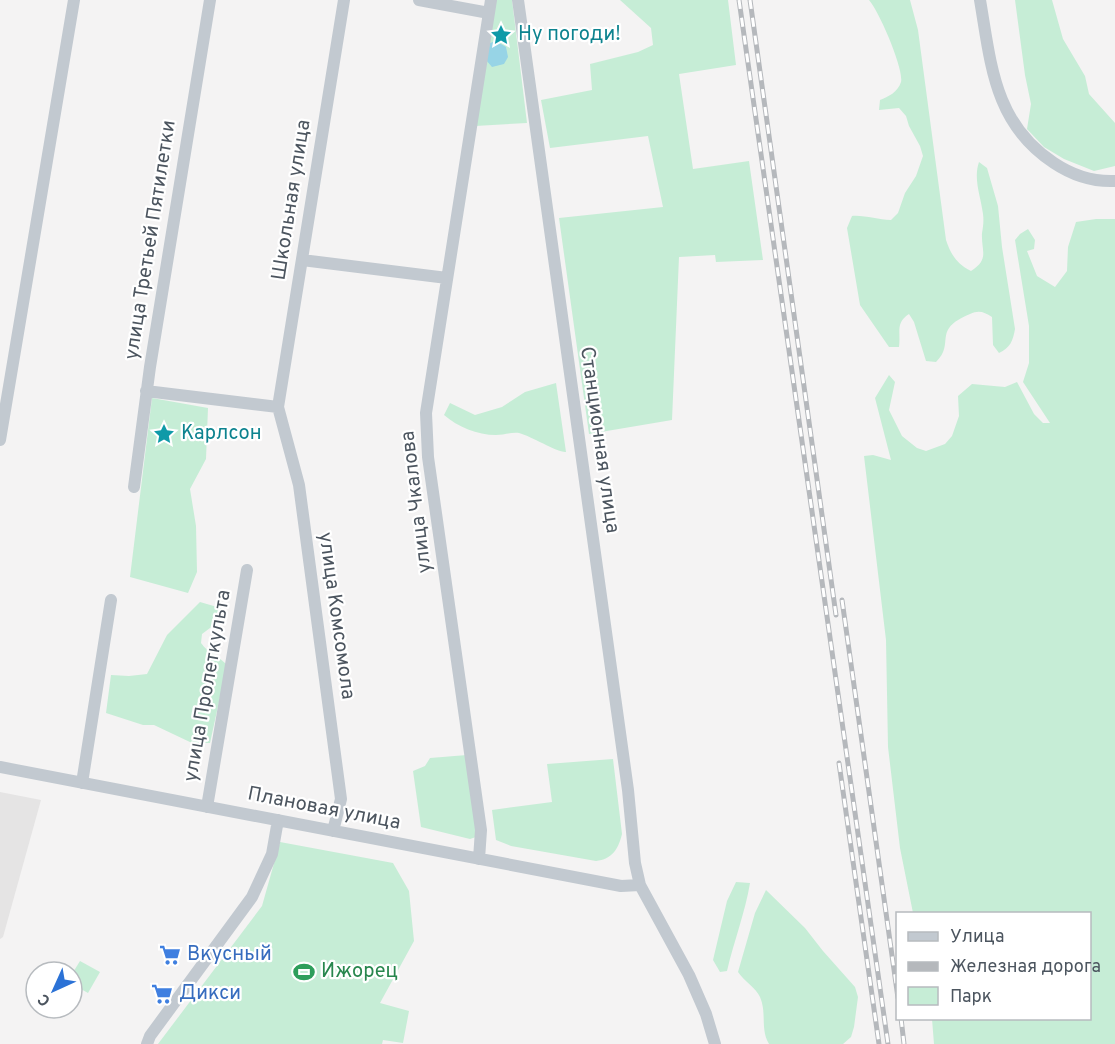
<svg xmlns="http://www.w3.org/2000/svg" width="1115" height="1044" font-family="Overpass,sans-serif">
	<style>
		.education { fill: #e5e4e4 }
		.green { fill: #c6edd6 }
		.water { fill: #97d4e6 }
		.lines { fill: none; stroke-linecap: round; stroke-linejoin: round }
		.minor { stroke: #c2c9d0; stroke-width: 12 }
		.rail-casing { stroke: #b5b8bc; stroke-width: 5 }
		.rail { stroke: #fff; stroke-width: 3; stroke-dasharray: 9; stroke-linecap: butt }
		.labels { text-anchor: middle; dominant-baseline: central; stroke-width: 4.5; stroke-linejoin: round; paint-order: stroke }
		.culture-label { font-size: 20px; fill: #0d838f; stroke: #fff; text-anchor: start }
		.street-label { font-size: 20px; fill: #4c555f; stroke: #fff }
		.shop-label { font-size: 20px; fill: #366cbe; stroke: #fff; text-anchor: start }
		.leisure-label { font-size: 20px; fill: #27864d; stroke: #fff; text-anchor: start }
	</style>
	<rect width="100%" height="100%" fill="#f4f3f3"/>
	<path class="education" d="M0,792L41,800L3,937L0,939Z"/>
	<path class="green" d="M493,0H512L527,123L475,126Z
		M620,0H728L736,65L679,74L693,169L749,161L763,260L716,262L715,255L679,257L672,420L589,434L559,218L663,207L648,136L550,148L541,100L592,90L590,64L638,52L653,45L651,28Z
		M869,0H910L918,30L946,240C951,255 957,264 971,271C990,259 981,251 982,233C983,227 984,221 983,214C981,197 973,179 979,162L987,168L998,206L1002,247L1015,329C1013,341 1010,348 999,353L993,345L992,317C984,312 979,310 970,314C931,330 956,343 936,362L926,361L914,322L909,314C895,323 901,332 899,347H889L860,305L847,228L852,216C865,215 878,220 891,220L898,213L905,193L916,176L923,156L920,146L909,126L906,116L899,108L879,110L880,100C888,97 898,92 901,82C904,69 879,11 869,0Z
		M1015,0H1052L1063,39L1085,76L1089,94L1115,123V166L1094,171L1064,159L1044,147L1027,129L1031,104L1025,75Z
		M1096,219H1115V1044H934L932,1019L1090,1018V914L913,913L900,848L888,747L886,640L864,456L873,455L891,460L875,398L889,375L895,382L889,410L902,436L917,448L926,451L945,444L952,436L959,416L958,396L972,384L1005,387L1017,382L1034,414L1043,423H1050L1023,382L1029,363V326L1015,240L1020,234L1028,229L1035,240L1034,249L1027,251L1037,276L1055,287L1067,271L1068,247L1076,222Z
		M556,383L566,452C558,453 531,436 519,433C511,432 503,435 496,435C477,435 458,427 444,415L450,403L475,415L502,407L525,392Z
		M152,398L208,408L206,459L190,489L196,526L197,572L188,593L130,577Z
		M200,602L224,609L218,622L202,634L201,643C208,653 219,656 227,665L210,743H192L154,725H143L106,713L111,675L129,676L147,674L167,635Z
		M467,755L477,830L476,837L470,839L421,827L413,771L425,766L430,758Z
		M613,759L622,834C618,850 612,859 596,861L511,846L496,840L492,810L552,802L547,764Z
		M280,842L393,863L409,891L414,941L380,1003L409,1011L403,1043L383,1040L382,1044H158L262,906Z
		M736,882L750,883C745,913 734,941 727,971L720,972L713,960L727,901Z
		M766,890L805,928L823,951L855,987L858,997L854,1027L851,1037L843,1044H769C760,1029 767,1013 760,997C756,988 744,981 738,972L755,913Z
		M80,961L100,972L88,993L72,984V974Z"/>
	<path class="water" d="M496,41L506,47L508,57L504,64L492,67L486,60L490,43Z"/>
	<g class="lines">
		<path class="minor" d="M419,0L489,13
			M518,0L628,790L635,863L640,885L689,975L706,1014L715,1044
			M980,0C991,64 994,124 1054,163C1072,175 1093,182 1115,181
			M302,260L447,278
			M146,391L278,407
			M0,440L74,0
			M134,487L150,367L210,0
			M0,767L621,886L640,885
			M82,783L111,600
			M207,807L247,570
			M333,831L341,799L299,485L278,407L344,0
			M479,859L481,830L428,457L426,413L491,0
			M147,1044L150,1036L252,897L272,854L278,820"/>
		<defs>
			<path id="rail" d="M739,0L888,1044
				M750,0L836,615
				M842,600L898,998
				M839,763L879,1044
				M901,1018L904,1044"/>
		</defs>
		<use href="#rail" class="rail-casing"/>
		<use href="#rail" class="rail"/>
	</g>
	<defs>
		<symbol id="sight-bare" viewBox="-9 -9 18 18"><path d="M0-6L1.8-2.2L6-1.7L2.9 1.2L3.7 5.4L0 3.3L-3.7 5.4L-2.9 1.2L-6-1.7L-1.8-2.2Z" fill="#0f9aa8" stroke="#fff" stroke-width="2.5" paint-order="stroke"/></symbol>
		<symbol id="supermarket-bare" viewBox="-9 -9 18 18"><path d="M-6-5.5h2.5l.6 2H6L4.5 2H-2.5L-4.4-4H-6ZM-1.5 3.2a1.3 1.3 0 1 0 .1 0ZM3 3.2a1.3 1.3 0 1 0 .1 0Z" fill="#3f7fe0" stroke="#fff" stroke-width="2.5" paint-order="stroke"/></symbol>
		<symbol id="stadium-bare" viewBox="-9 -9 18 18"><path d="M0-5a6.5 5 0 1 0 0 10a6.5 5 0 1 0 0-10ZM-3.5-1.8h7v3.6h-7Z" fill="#2e9e5b" stroke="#fff" stroke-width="2.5" paint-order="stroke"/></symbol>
	</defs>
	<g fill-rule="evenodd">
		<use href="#sight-bare" x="486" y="20" width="30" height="30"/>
		<use href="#sight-bare" x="149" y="419" width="30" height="30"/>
		<use href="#supermarket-bare" x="155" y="940" width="30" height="30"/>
		<use href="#stadium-bare" x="289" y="957" width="30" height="30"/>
		<use href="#supermarket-bare" x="147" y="979" width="30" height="30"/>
	</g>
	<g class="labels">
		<g class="culture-label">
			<text x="518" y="35">Ну погоди!</text>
			<text x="181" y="434">Карлсон</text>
		</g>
		<g class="street-label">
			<text transform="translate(292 200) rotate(-81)">Школьная улица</text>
			<text transform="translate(151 240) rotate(-81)">улица Третьей Пятилетки</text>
			<text transform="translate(599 440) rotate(82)">Станционная улица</text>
			<text transform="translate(417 502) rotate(-97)">улица Чкалова</text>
			<text transform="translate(336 616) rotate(82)">улица Комсомола</text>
			<text transform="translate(208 686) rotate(-80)">улица Пролеткульта</text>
			<text transform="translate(324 809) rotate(11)">Плановая улица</text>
		</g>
		<g class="shop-label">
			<text x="187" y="955">Вкусный</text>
			<text x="179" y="994">Дикси</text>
		</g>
		<g class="leisure-label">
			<text x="321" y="972">Ижорец</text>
		</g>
	</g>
	<rect x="896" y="912" width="195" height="108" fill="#ffffff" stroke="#b7bbbf" stroke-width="1.5"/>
	<rect x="908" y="932" width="30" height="9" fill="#c2c9d0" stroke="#b7bbbf" stroke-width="1.5"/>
	<text x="950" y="942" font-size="18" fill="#4c555f">Улица</text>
	<rect x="908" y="962" width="30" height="9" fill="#b5b8bc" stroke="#b7bbbf" stroke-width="1.5"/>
	<text x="950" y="972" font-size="18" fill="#4c555f">Железная дорога</text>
	<rect x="908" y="987" width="30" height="18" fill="#c6edd6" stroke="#b7bbbf" stroke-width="1.5"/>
	<text x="950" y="1002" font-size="18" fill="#4c555f">Парк</text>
	<g transform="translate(54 990) rotate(225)"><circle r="28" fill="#ffffff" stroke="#b7bbbf" stroke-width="1.5"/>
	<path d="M0-4.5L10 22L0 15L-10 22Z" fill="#2b72d6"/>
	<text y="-9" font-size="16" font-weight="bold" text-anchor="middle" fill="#4c555f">С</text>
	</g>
</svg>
